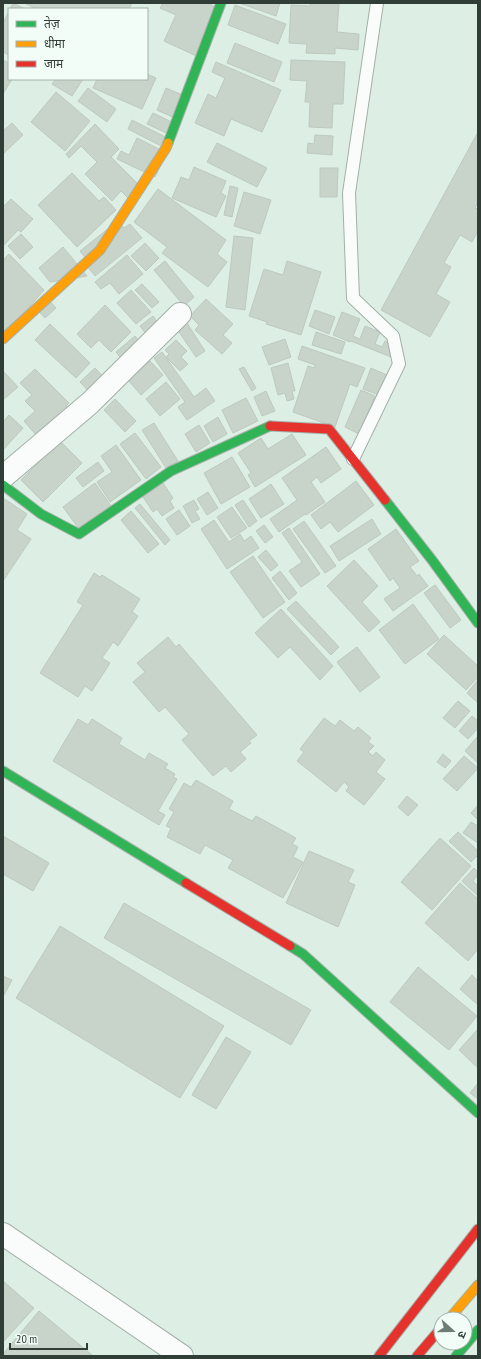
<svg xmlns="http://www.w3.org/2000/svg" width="481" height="1359" font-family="'PT Sans Narrow','Noto Sans Devanagari',sans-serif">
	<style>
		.building { fill: #c8d4ca; stroke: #bdc9bf }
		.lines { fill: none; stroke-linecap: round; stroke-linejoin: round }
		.lane-casing { stroke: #a3b0a9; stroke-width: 14 }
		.street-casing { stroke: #a3b0a9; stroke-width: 24 }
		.fast-casing { stroke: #a3b0a9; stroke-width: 11 }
		.slow-casing { stroke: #a3b0a9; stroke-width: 11 }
		.jam-casing { stroke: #a3b0a9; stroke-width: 11 }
		.lane { stroke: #fafcfb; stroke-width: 12 }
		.street { stroke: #fafcfb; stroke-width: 22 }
		.fast { stroke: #30b455; stroke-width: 9 }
		.slow { stroke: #ff9f0a; stroke-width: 9 }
		.jam { stroke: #e5322d; stroke-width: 9 }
	</style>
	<rect width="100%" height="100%" fill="#ddeee4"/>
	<path class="building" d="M13,3L25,9H10Z
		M24,3H132L129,9H37Z
		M163,3H207L216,7L205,60L164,41L176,15L160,8Z
		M239,3H280L276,16Z
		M310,3H339L337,32L359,34L358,50L335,48V54L306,53L307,44L289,43L291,5L310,6Z
		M235,5L286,24L278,44L228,25Z
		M9,11V55L3,52V23Z
		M235,43L282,62L274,82L227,63Z
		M3,60L9,63V79H12L3,94Z
		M291,60L345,62L343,104H333L332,128L309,127L310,102H305L307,81L290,80Z
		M216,62L281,90L262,132L231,119L224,136L195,123L208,94L216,98L225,78L212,72Z
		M147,74L156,78L142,109L93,88L97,79H147Z
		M56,79H83L72,96L52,84Z
		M88,88L116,109L107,122L78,101Z
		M166,88L187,97L177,119L157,110Z
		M56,92L90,121L65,151L31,122Z
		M153,113L178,125L173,136L147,124Z
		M132,120L173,141L169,150L128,129Z
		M12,123L23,135L3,154V129L4,130Z
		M95,124L119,149L111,157L142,188L130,200L121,191L112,201L85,174L97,162L81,146L69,158L66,154Z
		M478,132V202L475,208L478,209V231L472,242L460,235L444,263L451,267L436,294L450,302L430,337L381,310Z
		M315,135L333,136L332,155L307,153L308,143L314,144Z
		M137,138L167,153L155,177L117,159L121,151L129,155Z
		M217,143L267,168L257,187L207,162Z
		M194,167L226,181L221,193L226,196L216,217L172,198L181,177L189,180Z
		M320,168H338L337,197H320Z
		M72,173L99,201L104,197L116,210L77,247L38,205Z
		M230,186L238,188L232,217L224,215Z
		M158,189L226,240L217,254L227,262L208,287L162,253L167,247L134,222Z
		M244,192L271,200L260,234L234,226Z
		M11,199L33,219L21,232L18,230L3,246V207Z
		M118,221L124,228L130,224L142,238L95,276L84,262L87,260L80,251Z
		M21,234L33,247L20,259L8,246Z
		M234,236L253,238L245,310L226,307Z
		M145,243L159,258L146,271L131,256Z
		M63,247L87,276L50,282L39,268Z
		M9,254L44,290L3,337V260Z
		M127,255L143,274L119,294L110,283L101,289L95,282Z
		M165,261L194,297L184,306L154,270Z
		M287,261L321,272L301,335L266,324L267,322L249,316L264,269L283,275Z
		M142,284L159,302L152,308L135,290Z
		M131,290L151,312L136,324L117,303Z
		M46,297L56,308L45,318L35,307Z
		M206,299L233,324L223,335L232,343L222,354L195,330L199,325L190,316Z
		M105,305L131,332L111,352L99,340L91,348L77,334Z
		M315,310L335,317L329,334L309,326Z
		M342,312L360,319L353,336L360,339L365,326L380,332L375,344L382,347L385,341L395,345L391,357L351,341L350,342L333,335Z
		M153,316L165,332L152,342L140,326Z
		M187,323L205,351L196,357L177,329Z
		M50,324L90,363L76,378L35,340Z
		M316,332L345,342L341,354L312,345Z
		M135,336L142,345L123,361L116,352Z
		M285,339L291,357L269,365L262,347Z
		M176,340L187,351L181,357L188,364L180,371L166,357L169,354L165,350Z
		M302,346L365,368L357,387L350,384L335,427L293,412L308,366L314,368L315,365L298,359Z
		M162,352L194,397L206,388L215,401L187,420L178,407L185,402L154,358Z
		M150,361L163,375L141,395L128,380Z
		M288,363L295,391H292L294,399L287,401L285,393L278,395L271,368Z
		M244,367L256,388L252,391L239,369Z
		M95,368L110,384L95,398L80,382Z
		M371,368L387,375L379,395L363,389Z
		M35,369L69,403L66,406L74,414L36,435L24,421L35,411L25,401L32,395L20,383Z
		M3,371L18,387L3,400Z
		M166,382L180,399L160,416L146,399Z
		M361,390L375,396L359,434L345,427Z
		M266,391L275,411L262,416L254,397Z
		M246,398L258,421L233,433L222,410Z
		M115,399L136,421L125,432L104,410Z
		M9,415L23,428L3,450V422Z
		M218,417L227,434L213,442L204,426Z
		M154,423L178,461L166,468L142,430Z
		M199,425L210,443L196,452L185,434Z
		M135,433L161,467L146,479L120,444Z
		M292,434L306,455L255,487L248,475L251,473L238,453L261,438L268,449Z
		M60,441L82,463L43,502L21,480Z
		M116,445L141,480L110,502L97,482L112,472L101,456Z
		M326,447L341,469L321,483L317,477L311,482L325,502L306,515L305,514L279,532L270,519L297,500L282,478Z
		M232,457L250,487L221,504L204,473Z
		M98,462L104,471L83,487L76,478Z
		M356,481L374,505L338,532L330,522L321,529L311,515Z
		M95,483L111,506L79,529L63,507Z
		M163,483L173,498L170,501L174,508L162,516L157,509L153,512L143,497Z
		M271,484L284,504L261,518L249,499Z
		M208,492L218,508L207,515L197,499Z
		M3,498L27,514L17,530L31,539L3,581Z
		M194,500L199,509L195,511L200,519L192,523L183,506Z
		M243,500L257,521L249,527L235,505Z
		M140,504L170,540L165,545L135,508Z
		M232,507L247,528L231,538L217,517Z
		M179,510L190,526L177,535L166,519Z
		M131,511L159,544L148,553L121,520Z
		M372,519L381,534L339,561L330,546Z
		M214,520L229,542L240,534L244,541L251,536L259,548L227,569L201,529Z
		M304,521L336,566L325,573L293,529Z
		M264,525L273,537L265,543L256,531Z
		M289,528L320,574L301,587L289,571L302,562L282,533Z
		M396,529L419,561L410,567L417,576L419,574L428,586L393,611L384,599L400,588L393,578L390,581L368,549Z
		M266,550L278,565L271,571L258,557Z
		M253,556L285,602L263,618L230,572Z
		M354,560L378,586L362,602L380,622L369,632L327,586Z
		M280,571L297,593L289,600L272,578Z
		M94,573L100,577L102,575L140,599L132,612L138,616L118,646L113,642L102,658L110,663L92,691L85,686L78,697L40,673L83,605L77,602Z
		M435,585L461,620L450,628L424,593Z
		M296,601L339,647L331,655L287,609Z
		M413,604L439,639L405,664L379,630Z
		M281,609L333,666L320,680L290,647L278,658L255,633Z
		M444,635L478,666V677L466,690L427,654Z
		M168,637L176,647L179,644L257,735L249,741L251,743L240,752L246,759L231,772L226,766L213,776L182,740L189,734L165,707L159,712L133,682L145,672L137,663Z
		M357,647L380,677L360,692L337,662Z
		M478,680V703L467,693Z
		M458,701L470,711L455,728L443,718Z
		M472,716L478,721V728L468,739L459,731Z
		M324,718L335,726L340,720L354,731L358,727L371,738L368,742L374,746L368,752L373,756L376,752L385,760L376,772L385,779L364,805L346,791L349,787L344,782L336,792L297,761L304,752L300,749Z
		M78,719L88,725L92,719L122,738L119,744L145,760L149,753L168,764L165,768L175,774L173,777L177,779L158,811L165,815L159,825L53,761Z
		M478,736V763L465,751Z
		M443,754L451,761L445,768L437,762Z
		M464,756L478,768L457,791L443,779Z
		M196,780L233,801L229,809L252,821L256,816L296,838L292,844L298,847L293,857L303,862L283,898L228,868L233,860L205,845L200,854L167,837L171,828L166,826L174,812L169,809L184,783L191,787Z
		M407,796L418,805L408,816L398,807Z
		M478,805V820L471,813Z
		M471,822L478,826V843L463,833Z
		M458,832L478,851V855L471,862L449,841Z
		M3,836L49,863L33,891L3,874Z
		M440,838L471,866L432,910L401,882Z
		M309,851L354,870L348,882L355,885L338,927L286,903Z
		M474,868L478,872V875L473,881L478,886L477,895L462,881Z
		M460,883L478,899V949L468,961L425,923Z
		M124,903L311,1010L291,1045L104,938Z
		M60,926L224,1026L180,1098L16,998Z
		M418,967L477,1016L449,1050L390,1002Z
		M472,975L478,981V1005L460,989Z
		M3,976L12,980L4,995L3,994Z
		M478,1029V1068L459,1050Z
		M226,1037L251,1052L216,1109L192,1095Z
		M478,1083V1099L470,1093Z
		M3,1281L34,1308L3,1342Z
		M39,1311L92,1355L91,1356H3V1354Z"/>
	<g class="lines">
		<defs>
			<path id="lane" d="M353,459L399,364L393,336L353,298L349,193L377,3"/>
			<path id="street" d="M3,477L90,403L180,314
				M3,1234L182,1356"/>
			<path id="fast" d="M168,143L221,3
				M3,485L41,514L79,534L171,471L270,426
				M385,500L432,560L478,623
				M3,771L186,883
				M290,946L303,954L478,1113
				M456,1356L478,1330"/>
			<path id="slow" d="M3,339L100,250L166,148L168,143
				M449,1319L478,1285"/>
			<path id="jam" d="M270,426L329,429L385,500
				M186,883L290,946
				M379,1356L478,1229
				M417,1356L441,1328"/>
		</defs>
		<use href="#lane" class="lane-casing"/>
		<use href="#street" class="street-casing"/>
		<use href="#fast" class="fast-casing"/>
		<use href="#slow" class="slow-casing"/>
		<use href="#jam" class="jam-casing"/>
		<use href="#lane" class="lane"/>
		<use href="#street" class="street"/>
		<use href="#fast" class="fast"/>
		<use href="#slow" class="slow"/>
		<use href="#jam" class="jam"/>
	</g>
	<rect width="481" height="1359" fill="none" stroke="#313e37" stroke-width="8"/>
	<rect x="8" y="8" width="140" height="72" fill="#f1fdf6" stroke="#a4b1aa"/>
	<rect x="16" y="21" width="20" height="6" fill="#30b455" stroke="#a4b1aa"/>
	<text x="44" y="28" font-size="12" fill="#313e37">तेज़</text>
	<rect x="16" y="41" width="20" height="6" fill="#ff9f0a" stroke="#a4b1aa"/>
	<text x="44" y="48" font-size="12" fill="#313e37">धीमा</text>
	<rect x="16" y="61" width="20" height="6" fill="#e5322d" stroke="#a4b1aa"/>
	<text x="44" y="68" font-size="12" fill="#313e37">जाम</text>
	<g transform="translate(453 1331) rotate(111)"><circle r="19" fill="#f1fdf6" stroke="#a4b1aa"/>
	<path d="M0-3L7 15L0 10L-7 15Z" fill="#6d7c74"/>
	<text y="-6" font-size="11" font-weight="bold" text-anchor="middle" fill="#313e37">उ</text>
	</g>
	<path d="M10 1343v6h77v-6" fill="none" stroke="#313e37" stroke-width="2"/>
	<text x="16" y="1343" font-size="12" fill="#313e37" stroke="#f1fdf6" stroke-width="3" paint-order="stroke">20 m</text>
</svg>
